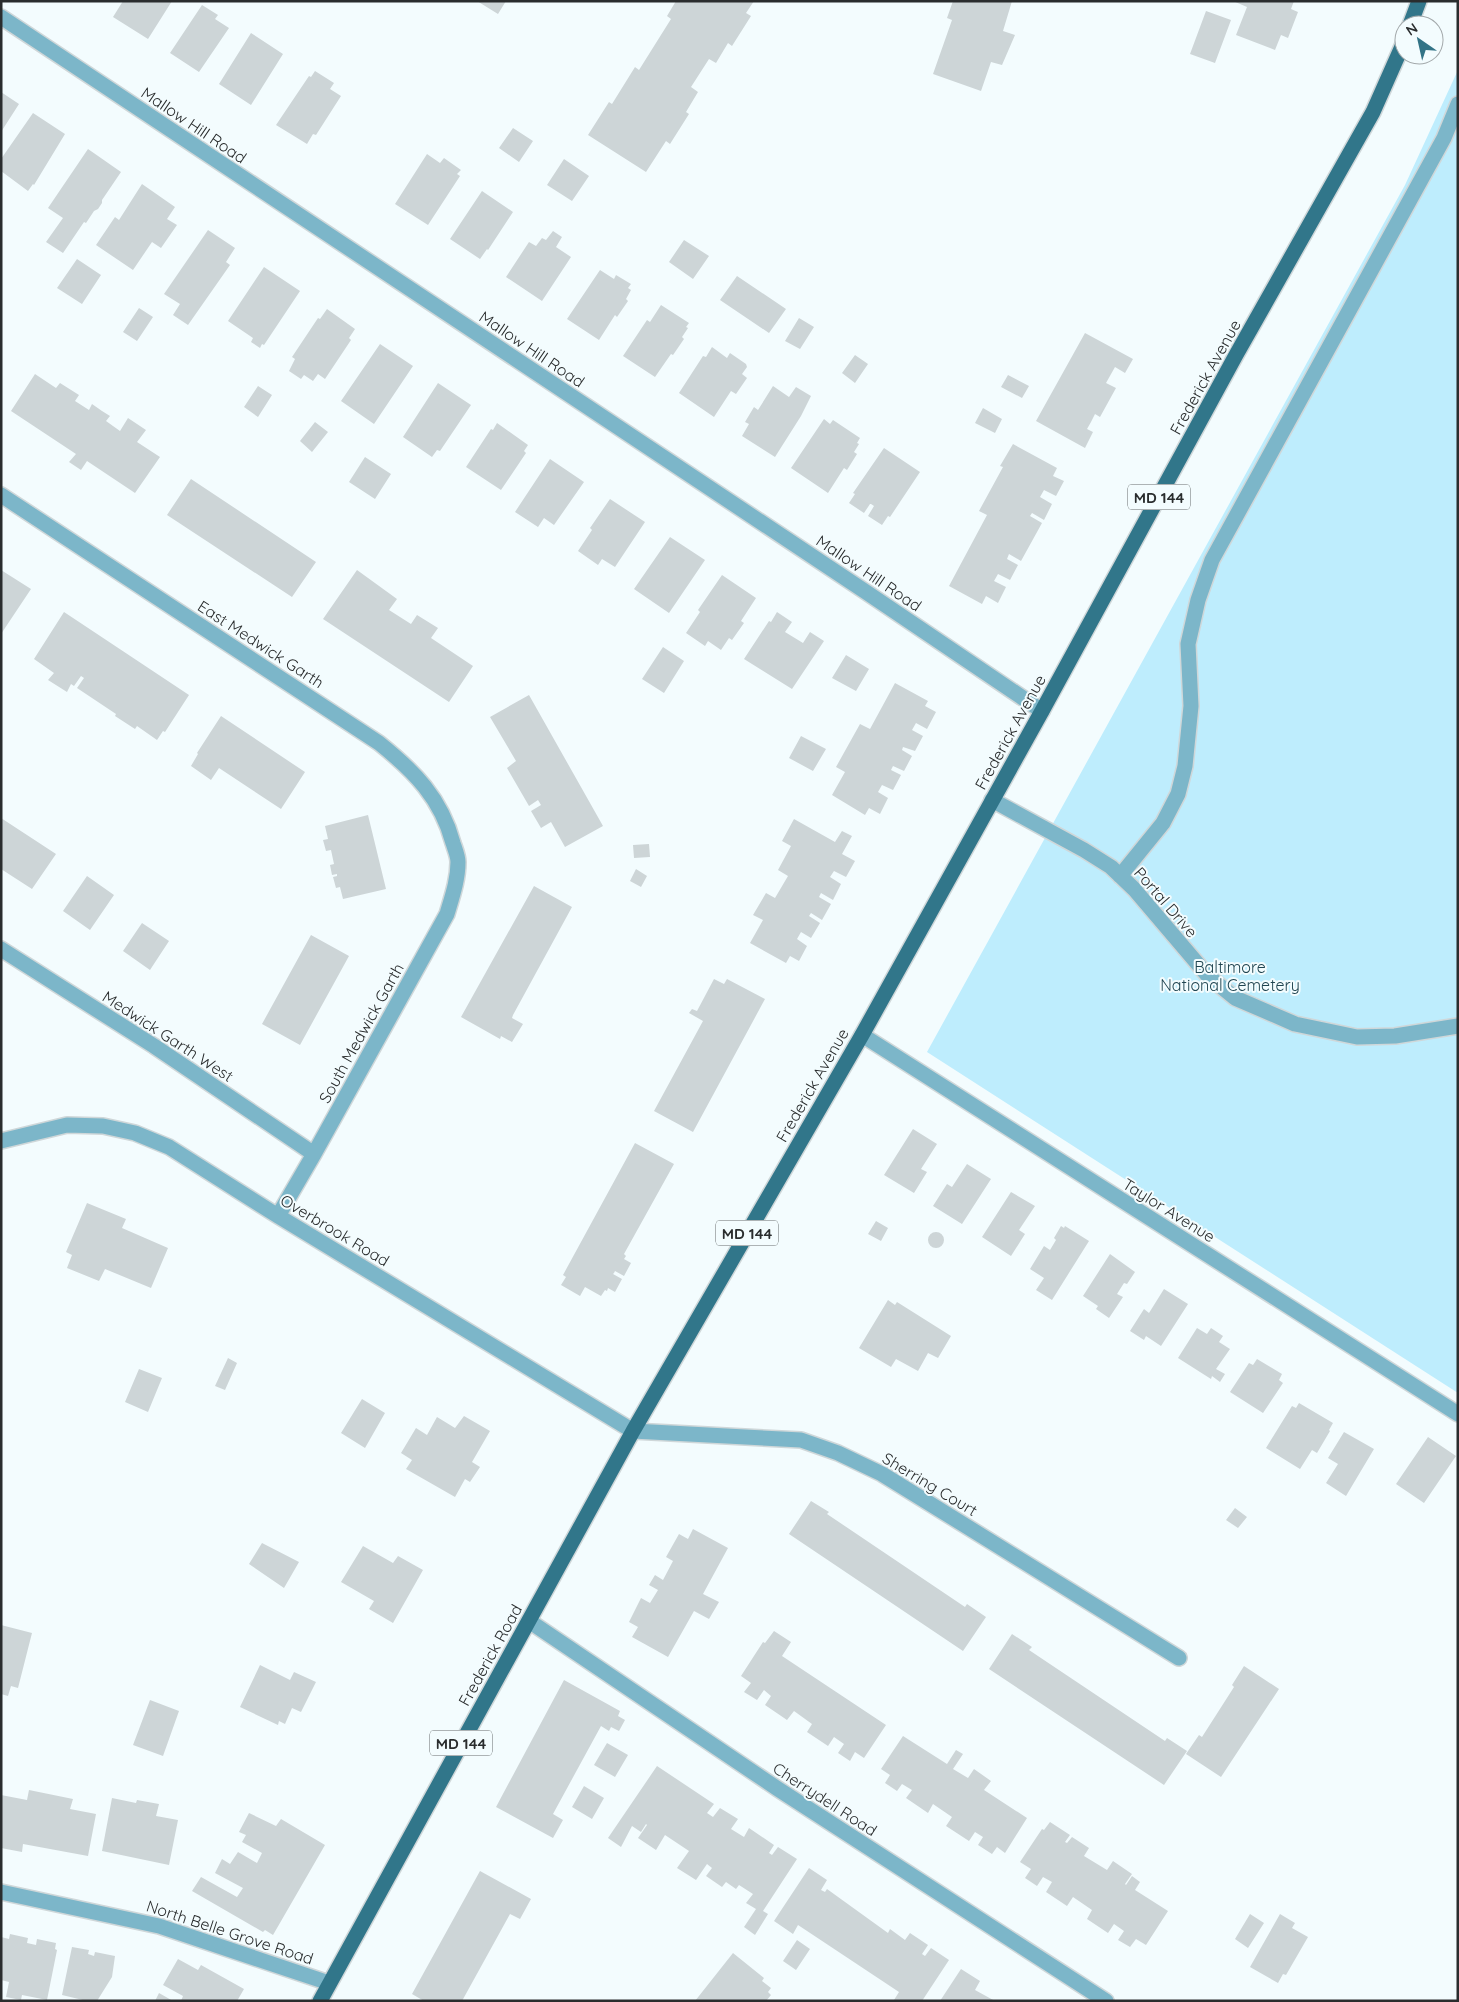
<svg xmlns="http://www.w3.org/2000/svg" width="1459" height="2002" font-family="Quicksand,sans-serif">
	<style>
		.green { fill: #beedfd }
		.building { fill: #cdd5d7 }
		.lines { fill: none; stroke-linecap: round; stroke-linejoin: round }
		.minor-casing { stroke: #cfd7d9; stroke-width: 18 }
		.major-casing { stroke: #cfd7d9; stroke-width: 18 }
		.minor { stroke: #7cb6c9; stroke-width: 15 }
		.major { stroke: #31768a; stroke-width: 15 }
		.labels { text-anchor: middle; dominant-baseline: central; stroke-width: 4; stroke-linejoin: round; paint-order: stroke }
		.shield { fill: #f3fcfe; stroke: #666b6c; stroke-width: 1 }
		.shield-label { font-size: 15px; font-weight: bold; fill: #2a2d2e }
		.street-label { font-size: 16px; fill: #2a2d2e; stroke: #f3fcfe }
		.park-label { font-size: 16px; fill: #1f4450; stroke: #f3fcfe }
	</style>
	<rect width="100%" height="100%" fill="#f3fcfe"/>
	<path class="green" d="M1458,70V1393L927,1052L1405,185Z"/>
	<path class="building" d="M123,1H172L148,39L113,17Z
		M477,1H506L498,14Z
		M676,1H754L746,13L751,16L732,46L728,43L716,63L709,59L691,87L698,92L686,112L689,114L670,144L666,141L646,172L588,135L609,102L612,104L635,67L639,70L671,19L667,16Z
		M953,1H1012L1003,31L1015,35L1002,65L991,62L981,91L933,74L952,20L947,18Z
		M1233,1H1294L1291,9L1298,12L1288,38L1281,35L1275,50L1236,35L1247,7Z
		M202,5L218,15L215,19L229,28L199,72L170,53Z
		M1206,11L1231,20L1215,63L1190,54Z
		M251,33L283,54L251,105L219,84Z
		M315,71L334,83L330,89L341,96L316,135L313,134L307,144L276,125L309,76L311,77Z
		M1,92L19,104L1,132Z
		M33,113L65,134L34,185L33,184L28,191L1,171V159Z
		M513,128L533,141L519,162L499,148Z
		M88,149L121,172L102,200V203L98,209L94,211L86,223L84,222L63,253L46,242L63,218L48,208Z
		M427,154L440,163L444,158L461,170L457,174L460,176L428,225L395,204Z
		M564,159L589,176L572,201L547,185Z
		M142,184L175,207L167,219L177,225L161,248L152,242L133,270L96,245L115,217L119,220Z
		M482,191L513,212L488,250L487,249L480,259L450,239Z
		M208,230L235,248L226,262L230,265L188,325L173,315L180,304L164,294Z
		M553,231L562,237L556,247L571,257L542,301L506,277L529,242L536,246L542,238L546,240Z
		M684,240L709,256L693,279L669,262Z
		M77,259L101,275L82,304L57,288Z
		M264,267L300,291L264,345L262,344L260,348L251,342L253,338L228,321Z
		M600,270L614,279L616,275L631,284L628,288L631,290L626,299L628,301L617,317L615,315L599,340L567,319Z
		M737,276L786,309L769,333L720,300Z
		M661,305L689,323L686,327L688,328L682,337L684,339L673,355L671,354L655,377L623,356L647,320L650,322Z
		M139,308L153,317L137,341L123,332Z
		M327,309L355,329L349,338L351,340L325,379L318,374L313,381L304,375L301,379L289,371L295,359L292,357L318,318L320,319Z
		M799,318L814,327L800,349L785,341Z
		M1085,333L1133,359L1125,373L1115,367L1106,383L1116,388L1100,417L1095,414L1091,422L1087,429L1093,432L1085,448L1036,421Z
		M380,344L413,366L374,424L341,401Z
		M712,347L727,358L730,353L746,364L747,367L742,374L747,378L736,394L731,391L714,417L679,393L703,356L706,357Z
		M855,355L868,364L855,383L842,373Z
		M35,374L56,388L60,383L79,395L75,401L89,410L92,404L102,411L110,416L106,421L120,431L128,418L146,430L137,442L160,457L135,493L87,461L81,470L69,462L76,454L11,411Z
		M1008,375L1029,386L1022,398L1001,387Z
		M438,383L471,405L440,451L437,450L432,457L403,437Z
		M258,386L272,395L258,417L244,407Z
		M773,386L789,397L796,387L811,396L801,416L775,457L742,436L749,424L745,422L754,407L758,410Z
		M983,408L1002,419L995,433L975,423Z
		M824,419L830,424L833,420L860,438L857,443L859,444L854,452L857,454L847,470L844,468L828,493L791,468Z
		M315,422L328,432L312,452L300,441Z
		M497,423L528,445L524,451L526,453L501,490L466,467L491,429L493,430Z
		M1013,444L1057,468L1053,476L1064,481L1056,496L1044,490L1040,497L1052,504L1044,520L1032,513L1030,516L1042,523L1021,561L1009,554L1007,559L1018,565L1010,580L998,574L994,581L1006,587L998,603L986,596L982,604L949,586L987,515L979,511L1003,467L1000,466Z
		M884,448L920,472L890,517L888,516L882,525L868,516L874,506L871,504H870L864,513L849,503L855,494L853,493Z
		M365,457L391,474L375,499L349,482Z
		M550,459L584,482L554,525L544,518L538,527L515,512Z
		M191,479L316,562L292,597L167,515Z
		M610,499L645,522L615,567L602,559L598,565L578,551L592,530L590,528Z
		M670,537L705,560L669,613L634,589Z
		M1,570L31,589L1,634Z
		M357,570L397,599L389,610L411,624L417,615L438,628L431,638L473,666L449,702L323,619Z
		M722,575L756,598L741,621L744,623L732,640L729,638L721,650L708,641L705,646L686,633L700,612L698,610Z
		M64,612L189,695L165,732L163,731L157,740L137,726L135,729L115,716L116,714L77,688L84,678L81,676L74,686L71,684L67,692L48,680L54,673L34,659Z
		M777,612L792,622L785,632L803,643L810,632L824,641L792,689L744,659L769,621L771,622Z
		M663,647L684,661L664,693L642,679Z
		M846,655L869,669L856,691L832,678Z
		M895,683L928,701L925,706L936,712L927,729L916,723L912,730L923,736L915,751L903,747L902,750L912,756L904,771L893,766L891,770L901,775L893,790L882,785L878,792L888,798L880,814L869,808L865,815L832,795L845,772L836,767L860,724L870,729Z
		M529,695L603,826L565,847L551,822L541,828L531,811L541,805L538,800L529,806L507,768L516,761L490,717Z
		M221,716L305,772L281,809L219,768L211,780L191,766L198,754L197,753Z
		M801,736L826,749L813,771L789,758Z
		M368,815L386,889L343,899L340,887L336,888L333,877L337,876V874L332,875L330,865L334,864L331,850L326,851L323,840L328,839L325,826Z
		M1,818L56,854L32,889L1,869Z
		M794,819L835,842L842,831L852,836L842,854L855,861L846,877L834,871L830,877L841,884L833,900L821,893L819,897L831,904L822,920L811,913L809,916L820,923L811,938L801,932L797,939L807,946L799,961L790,956L786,963L750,943L763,920L753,915L766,893L775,898L788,876L778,870L791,846L782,841Z
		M649,844L650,857L634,858L633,845Z
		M636,869L647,876L641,887L630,881Z
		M87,876L114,895L90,930L63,911Z
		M534,886L572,907L513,1015L512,1018L523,1024L512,1042L501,1036L500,1039L461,1017Z
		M142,923L169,941L150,970L123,951Z
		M311,935L349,956L300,1045L262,1024Z
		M714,979L724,984L727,979L765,999L693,1132L654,1111L703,1021L689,1013L692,1009L697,1011Z
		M913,1129L937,1144L921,1169L927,1172L914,1193L884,1175Z
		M635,1143L674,1164L624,1254L626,1256L624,1259L631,1263L624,1276L615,1271L614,1273L613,1274L622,1279L615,1292L608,1288L607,1291L605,1290L601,1296L585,1287L580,1296L561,1285L566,1277L563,1275Z
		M967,1164L991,1179L962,1224L933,1206L947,1184L952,1187Z
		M1011,1192L1035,1206L1019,1230L1025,1234L1011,1256L982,1237Z
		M87,1203L126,1219L122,1228L168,1248L151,1288L105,1269L99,1281L67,1268L72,1255L66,1252Z
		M876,1221L888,1228L881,1241L868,1234Z
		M1061,1226L1064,1228L1065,1226L1089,1241L1052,1300L1036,1290L1044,1278L1030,1269L1044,1246L1050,1250L1056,1240L1054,1238Z
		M928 1240a8 8 0 1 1 16 0a8 8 0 1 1-16 0Z
		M1110,1254L1135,1272L1127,1284L1124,1283L1117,1294L1123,1297L1109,1318L1096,1309L1098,1306L1083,1296Z
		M1164,1289L1188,1304L1161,1346L1146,1336L1144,1340L1130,1331L1144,1309L1149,1313Z
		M888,1300L895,1305L897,1302L951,1336L938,1358L928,1353L918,1371L896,1359L891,1367L859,1348Z
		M1197,1328L1207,1334L1211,1328L1223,1336L1219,1342L1230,1349L1216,1369L1225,1374L1220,1382L1212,1376L1211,1379L1178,1358Z
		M228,1358L237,1363L225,1390L215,1386Z
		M1257,1359L1282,1374L1279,1380L1283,1383L1263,1413L1230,1392L1249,1363L1253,1365Z
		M139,1369L162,1378L148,1412L125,1402Z
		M362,1399L385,1413L365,1448L341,1433Z
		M1299,1403L1333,1423L1329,1430L1330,1431L1317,1453L1312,1450L1300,1469L1266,1448L1292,1406L1296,1408Z
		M464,1416L490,1431L472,1462L480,1467L470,1482L465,1479L455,1497L406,1469L412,1460L401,1453L416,1428L427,1435L437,1417L455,1428Z
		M1344,1432L1374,1449L1346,1496L1326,1483L1338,1464L1328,1458Z
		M1428,1437L1456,1456L1424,1503L1396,1484Z
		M811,1501L829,1512L827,1514L965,1607L967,1604L986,1617L963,1651L789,1534Z
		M1235,1508L1247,1517L1238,1528L1226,1520Z
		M693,1529L728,1548L703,1594L719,1602L709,1619L694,1611L668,1657L632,1637L638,1627L629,1622L641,1598L650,1603L658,1590L649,1585L655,1575L663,1580L673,1561L666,1557L679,1534L688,1539Z
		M262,1543L299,1562L284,1588L249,1564Z
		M363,1546L393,1563L398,1556L423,1570L393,1623L369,1609L374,1601L341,1582Z
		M1,1625L32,1633L18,1688L11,1686L8,1696L1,1694Z
		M774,1631L791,1642L782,1656L886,1725L864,1758L855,1752L850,1761L838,1753L844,1744L834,1737L828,1746L807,1732L812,1724L794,1711L787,1720L765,1705L771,1696L764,1690L757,1700L744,1692L751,1683L741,1676L763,1642L765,1643Z
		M1012,1634L1032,1647L1029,1650L1165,1741L1167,1738L1187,1751L1164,1785L989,1669Z
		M260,1665L290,1680L294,1672L316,1682L301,1712L292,1708L285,1724L279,1721L278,1725L240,1707Z
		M1244,1666L1279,1689L1221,1777L1186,1754L1199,1735L1202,1737L1234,1687L1232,1685Z
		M564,1680L620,1711L618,1716L625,1720L619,1731L611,1727L609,1731L601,1726L553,1814L563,1820L553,1838L496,1807Z
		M150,1700L179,1711L163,1756L133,1745Z
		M903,1736L947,1764L956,1750L963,1754L953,1769L968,1778L974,1769L991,1781L984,1790L1027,1818L1005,1853L997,1847L992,1854L978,1845L983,1837L975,1832L969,1841L946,1826L952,1817L933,1804L928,1813L906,1798L912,1790L902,1784L897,1791L885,1783L890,1775L881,1769Z
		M607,1743L628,1755L615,1777L594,1765Z
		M657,1766L714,1804L707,1813L713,1817L720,1808L738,1819L731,1829L744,1837L749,1828L774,1845L769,1853L772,1855L778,1847L797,1859L763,1911L768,1914L755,1935L744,1927L756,1909L746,1903L753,1894L739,1885L736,1889L726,1882L722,1887L706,1876L712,1868L707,1864L696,1880L677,1868L689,1851L665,1835L656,1850L638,1838L647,1825L646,1824L641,1832L632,1826L621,1847L608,1838Z
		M584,1786L604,1798L592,1819L572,1807Z
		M29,1790L73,1799L70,1809L96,1814L88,1856L23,1844L22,1852L1,1848V1795L27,1800Z
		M112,1798L136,1803L137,1800L159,1804L156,1816L178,1820L169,1865L102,1851Z
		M249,1813L276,1826L281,1819L325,1845L273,1935L265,1930L263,1932L192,1891L201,1877L237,1897L243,1888L215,1873L222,1859L230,1864L238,1852L257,1863L262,1853L242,1842L246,1835L239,1832Z
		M1050,1822L1070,1835L1065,1842L1067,1843L1072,1837L1089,1848L1084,1856L1107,1870L1113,1861L1132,1874L1125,1884L1126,1885L1132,1876L1140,1882L1135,1890L1168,1911L1146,1945L1136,1939L1130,1947L1118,1940L1124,1931L1114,1924L1108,1933L1087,1919L1092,1910L1073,1897L1067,1906L1046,1892L1052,1882L1043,1877L1037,1886L1025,1878L1031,1869L1020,1862L1042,1829L1044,1830Z
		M809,1868L827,1880L821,1890L825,1892L827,1889L888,1933L890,1929L905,1940L910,1933L928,1945L922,1954L925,1956L931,1948L949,1960L922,2001H895L894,2000L899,1992L798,1925L793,1934L774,1921Z
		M480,1871L531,1899L520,1919L510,1914L462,2001H424L412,1994Z
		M1250,1914L1264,1923L1248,1948L1235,1939Z
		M1280,1914L1295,1923L1292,1928L1308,1937L1286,1975L1283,1974L1278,1983L1250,1967Z
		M10,1934L28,1938L27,1943L36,1945L37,1939L56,1943L55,1949L57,1950L47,2000L22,1995L21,2000L6,1997L9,1982L1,1980V1937L9,1939Z
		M797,1940L810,1949L796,1970L783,1961Z
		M72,1947L89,1950L88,1954L94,1956L95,1952L115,1956L112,1977L97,2001H87L62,1995Z
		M733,1953L764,1978L762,1981L771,1988L768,1992L771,1995L766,2001H695Z
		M178,1959L198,1970L201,1965L244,1989L237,2001H181L183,1996L163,1985Z
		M961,1969L980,1981L975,1990L995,2001H940Z
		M159,1993L173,2001H155Z"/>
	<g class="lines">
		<defs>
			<path id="minor" d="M1,17L866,592L1042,711
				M1,495L379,743C414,771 441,798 453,843C455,849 458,856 458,862C458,880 452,897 447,914L314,1154L278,1216
				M992,800L1084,850L1111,867L1134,889L1208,976L1235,998L1295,1024L1357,1037L1395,1036L1458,1026
				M1120,876L1163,823L1178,794L1185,766L1191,706L1188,644L1198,600L1212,560L1444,138L1458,104
				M1,949L154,1046L314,1154
				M862,1035L1458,1414
				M1,1141L67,1125L103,1126L135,1133L169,1147L278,1216L633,1431L801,1440L838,1453L882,1474L1179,1658
				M529,1621L778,1789L1106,2001
				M1,1892L159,1926L329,1983"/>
			<path id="major" d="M1410,25L1419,1
				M320,2001L633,1431L862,1035L1042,711L1236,355L1373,112L1404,42"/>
		</defs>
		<use href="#minor" class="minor-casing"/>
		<use href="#major" class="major-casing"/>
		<use href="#minor" class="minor"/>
		<use href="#major" class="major"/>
	</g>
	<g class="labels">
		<g class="shield">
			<rect x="1128" y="484.5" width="62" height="25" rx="4"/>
			<rect x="716" y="1220.5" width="62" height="25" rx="4"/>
			<rect x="430" y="1730.5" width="62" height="25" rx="4"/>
		</g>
		<g class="shield-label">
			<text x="1159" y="497">MD 144</text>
			<text x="747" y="1233">MD 144</text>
			<text x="461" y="1743">MD 144</text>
		</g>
		<g class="street-label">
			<text transform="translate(194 125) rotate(34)">Mallow Hill Road</text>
			<text transform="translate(532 349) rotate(34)">Mallow Hill Road</text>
			<text transform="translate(1205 377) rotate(-61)">Frederick Avenue</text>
			<text transform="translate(869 573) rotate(34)">Mallow Hill Road</text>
			<text transform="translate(261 644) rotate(33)">East Medwick Garth</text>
			<text transform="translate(1010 732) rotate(-61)">Frederick Avenue</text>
			<text transform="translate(1166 902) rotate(49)">Portal Drive</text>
			<text transform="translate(361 1033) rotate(-61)">South Medwick Garth</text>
			<text transform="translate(168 1036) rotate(33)">Medwick Garth West</text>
			<text transform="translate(812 1085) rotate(-60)">Frederick Avenue</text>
			<text transform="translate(1169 1210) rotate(32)">Taylor Avenue</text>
			<text transform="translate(335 1230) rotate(31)">Overbrook Road</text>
			<text transform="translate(930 1484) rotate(31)">Sherring Court</text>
			<text transform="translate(490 1655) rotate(-61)">Frederick Road</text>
			<text transform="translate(825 1799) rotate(33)">Cherrydell Road</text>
			<text transform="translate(230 1932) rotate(18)">North Belle Grove Road</text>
		</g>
		<g class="park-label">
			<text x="1230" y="967">Baltimore<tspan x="1230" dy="18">National Cemetery</tspan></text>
		</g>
	</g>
	<rect width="1459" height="2002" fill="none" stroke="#2a2d2e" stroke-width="5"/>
	<g transform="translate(1419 40) rotate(326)"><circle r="24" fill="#f3fcfe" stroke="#a3a9ab"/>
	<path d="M0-4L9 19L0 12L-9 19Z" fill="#327386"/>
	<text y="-8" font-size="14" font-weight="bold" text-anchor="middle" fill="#2a2d2e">N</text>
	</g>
</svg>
